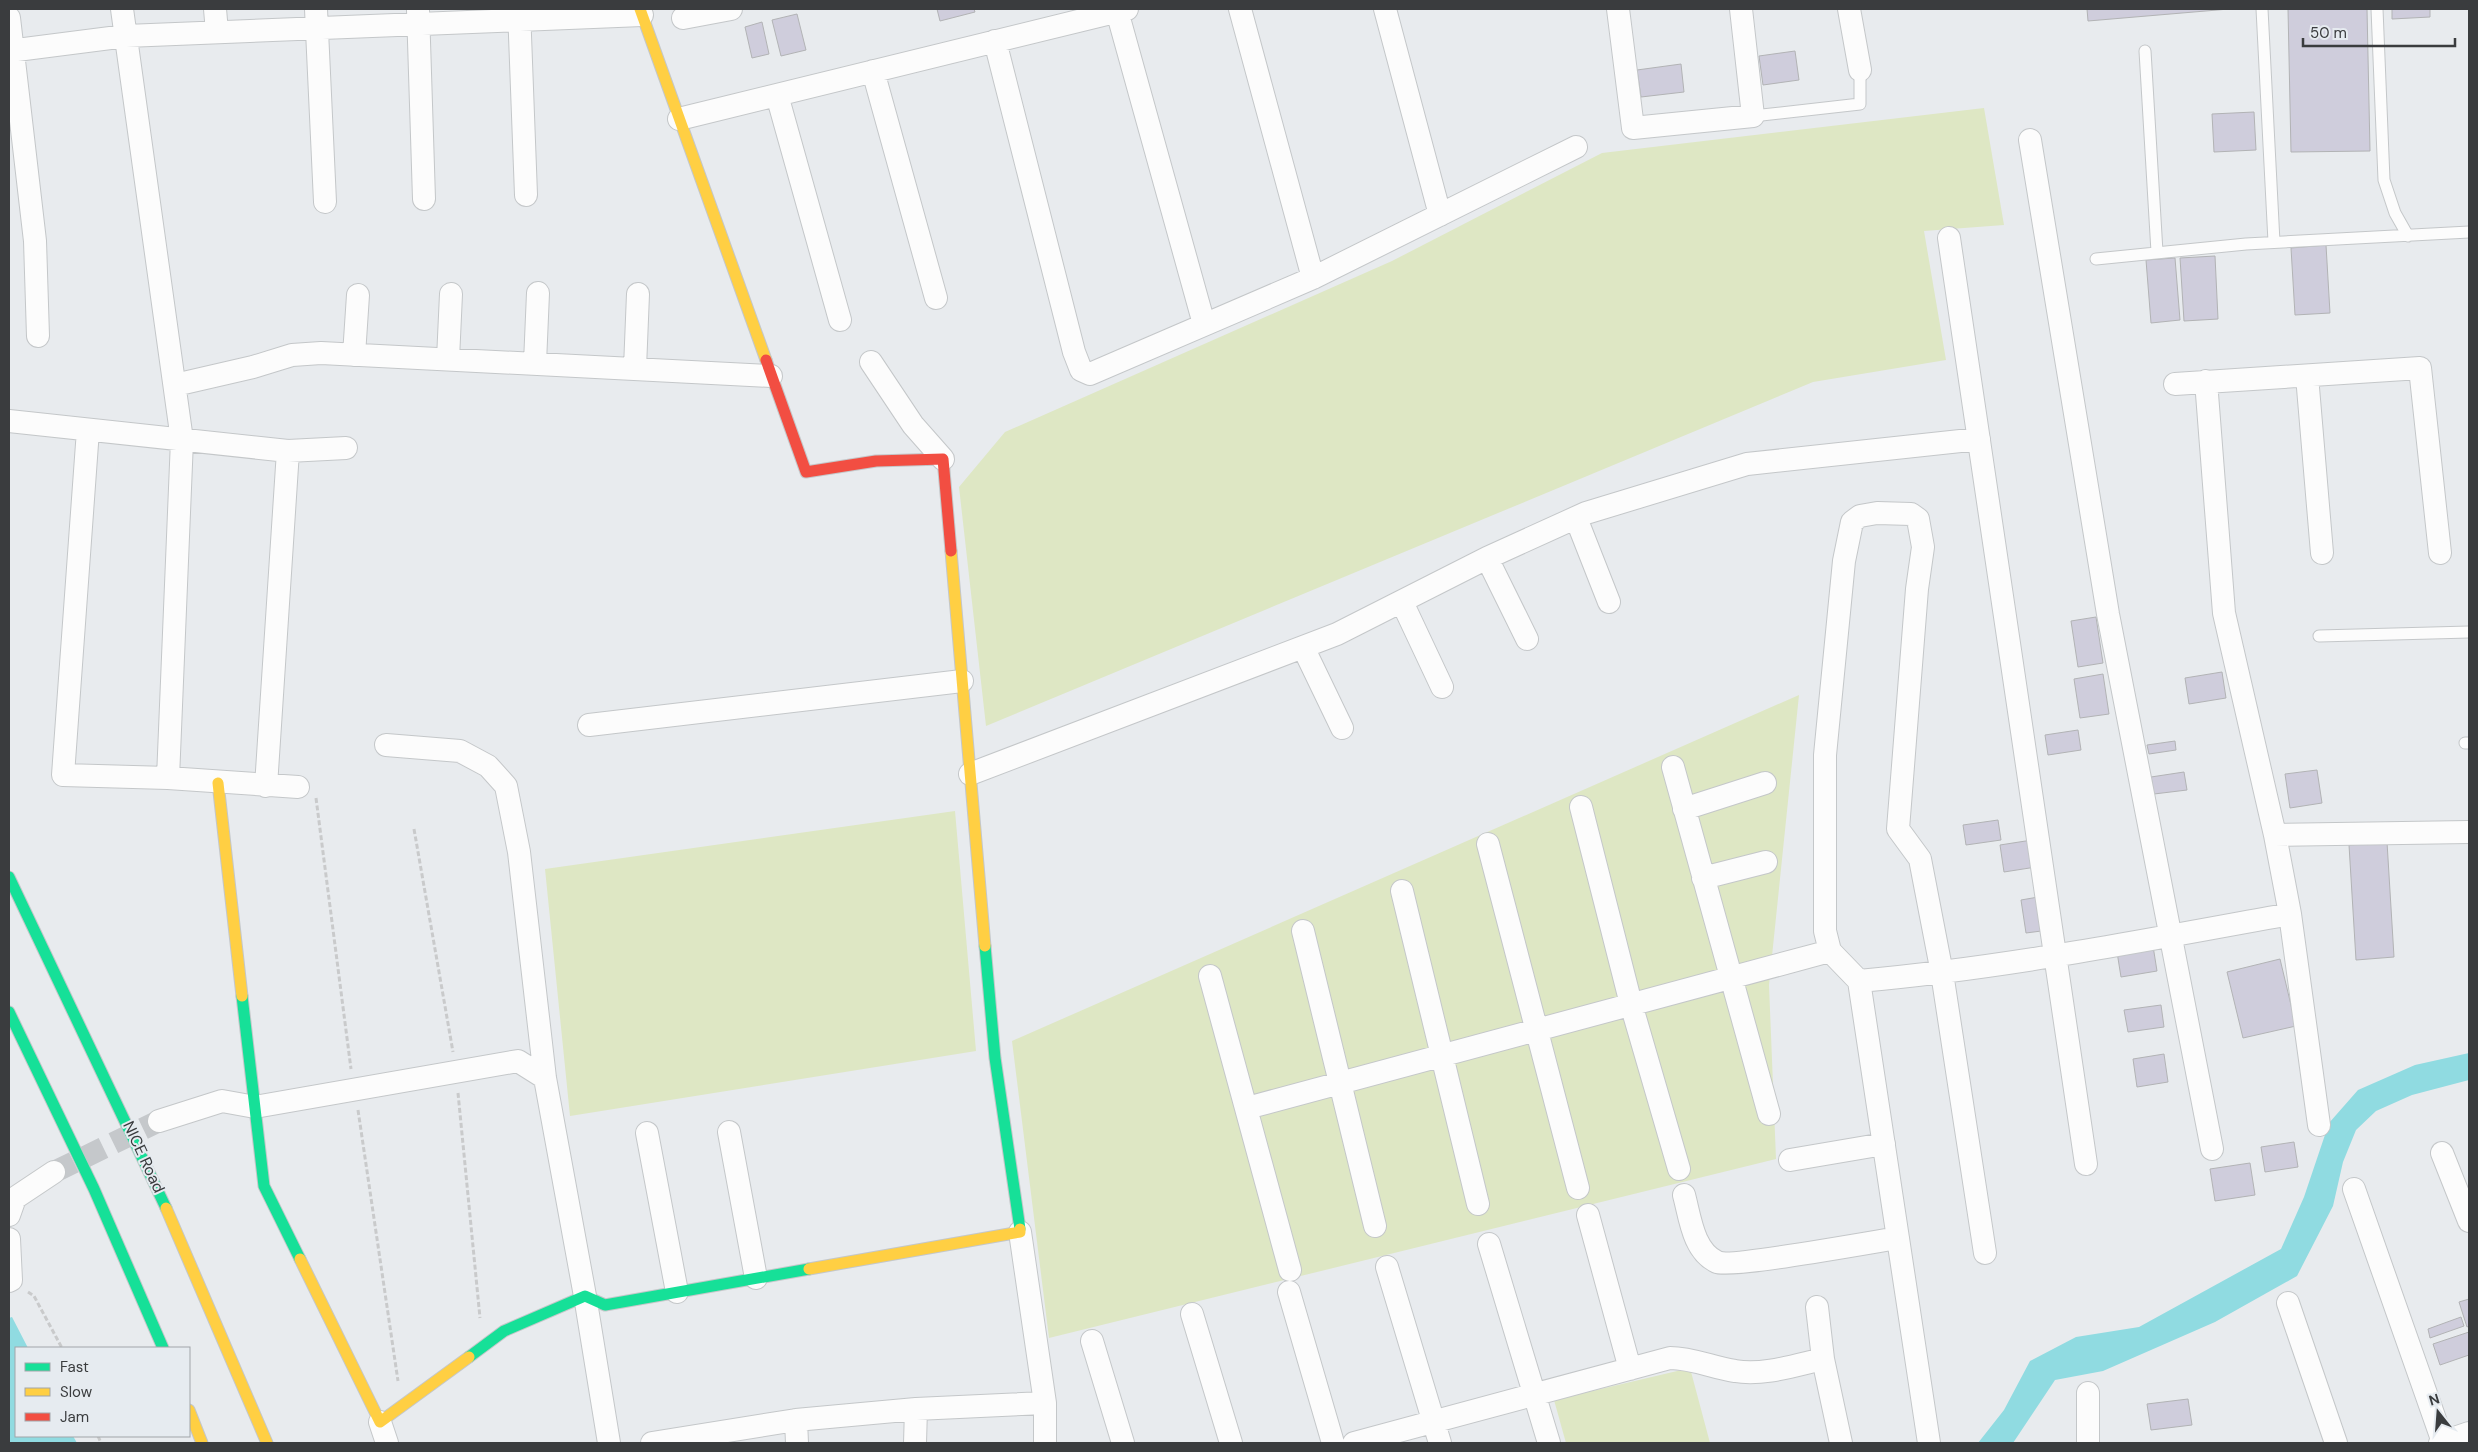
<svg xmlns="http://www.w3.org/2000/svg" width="2478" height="1452" font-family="'DM Sans',sans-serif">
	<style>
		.green { fill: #dee7c4 }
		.water { fill: #90dbe1 }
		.building { fill: #cfcddc; stroke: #b2b3b5 }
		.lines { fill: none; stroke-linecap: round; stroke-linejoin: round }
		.street-tunnel { stroke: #c5c8cb; stroke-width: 22; stroke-dasharray: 22 11; stroke-linecap: butt }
		.lane-casing { stroke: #c4c7c9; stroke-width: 13 }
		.street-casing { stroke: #c4c7c9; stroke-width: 24 }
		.fast-casing { stroke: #c4c7c9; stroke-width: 13 }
		.slow-casing { stroke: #c4c7c9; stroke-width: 13 }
		.jam-casing { stroke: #c4c7c9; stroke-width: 13 }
		.path { stroke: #c9cacb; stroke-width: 3; stroke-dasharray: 5 2.5; stroke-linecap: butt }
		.lane { stroke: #fcfcfc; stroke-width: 11 }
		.street { stroke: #fcfcfc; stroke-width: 22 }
		.fast { stroke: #16e098; stroke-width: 11 }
		.slow { stroke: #ffcf43; stroke-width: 11 }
		.jam { stroke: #f24e42; stroke-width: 11 }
		.labels { text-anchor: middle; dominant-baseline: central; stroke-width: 4; stroke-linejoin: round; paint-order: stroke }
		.street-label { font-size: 16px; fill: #3a3c3e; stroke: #e6ebf0 }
	</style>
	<rect width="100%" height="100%" fill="#e8ebee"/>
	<path class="green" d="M1984,108L2004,225L1924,231L1946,360L1813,382L986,726L959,487L1005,432L1392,261L1602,153Z
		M1799,695L1769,985L1776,1159L1049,1338L1012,1041Z
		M955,811L976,1051L570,1116L545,869Z
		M1690,1368L1710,1443H1566L1554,1400Z"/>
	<path class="water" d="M2469,1053V1080L2412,1095L2376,1111L2356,1130L2343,1162L2333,1206L2297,1276L2215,1322L2103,1371L2055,1380L2013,1443H1978L2004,1410L2030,1361L2076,1337L2139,1327L2281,1249L2304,1197L2329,1123L2358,1090L2415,1065Z
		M12,1317L28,1348H16V1436H73L77,1443H9V1318Z"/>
	<path class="building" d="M937,9H974L975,12L940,21Z
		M2087,9H2229L2088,21Z
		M2288,9H2367L2370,151L2291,152Z
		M2392,9H2430V17L2392,19Z
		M797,14L806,50L781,56L772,20Z
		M762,22L769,54L752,58L745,27Z
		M1795,51L1799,80L1763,85L1759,56Z
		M1681,64L1684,92L1641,97L1637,70Z
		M2254,112L2256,150L2214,152L2212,114Z
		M2326,245L2330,313L2295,315L2291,248Z
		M2215,256L2218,319L2184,321L2180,258Z
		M2175,258L2180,320L2151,323L2146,260Z
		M2096,617L2103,663L2078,667L2071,621Z
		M2222,672L2226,698L2189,704L2185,678Z
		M2103,674L2109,714L2080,718L2074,679Z
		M2078,730L2081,750L2048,755L2045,735Z
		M2175,741L2176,750L2149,754L2147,745Z
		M2317,770L2322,803L2290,808L2285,774Z
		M2184,772L2187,790L2154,794L2151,777Z
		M1998,820L2001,840L1966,845L1963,825Z
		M2032,840L2036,867L2004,872L2000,845Z
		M2387,842L2394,957L2356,960L2349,845Z
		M2044,896L2049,930L2026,933L2021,900Z
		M2153,946L2157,971L2121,977L2117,952Z
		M2280,959L2296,1026L2243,1038L2227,972Z
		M2161,1005L2164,1027L2128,1032L2124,1010Z
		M2164,1054L2168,1082L2137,1087L2133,1059Z
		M2294,1142L2298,1167L2265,1172L2261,1147Z
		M2250,1163L2255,1195L2215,1201L2210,1169Z
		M2469,1299V1326L2467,1327L2459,1302Z
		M2461,1317L2464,1326L2430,1338L2428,1329Z
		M2469,1332V1355L2440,1365L2433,1344Z
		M2188,1399L2192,1425L2151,1430L2147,1404Z"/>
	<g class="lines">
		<path class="street-tunnel" d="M54,1172L159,1121"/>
		<defs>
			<path id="lane" d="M2262,9L2274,242
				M2377,9L2384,180L2395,213L2408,236
				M2145,51L2157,252
				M1753,116L1860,104V70
				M2096,259L2246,244L2469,232
				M2319,636L2469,632
				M2465,743H2469"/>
			<path id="street" d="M122,9L182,440L168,778
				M215,9L217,32
				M316,9L325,202
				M519,9L526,195
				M1240,9L1313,278
				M1385,9L1440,215
				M1618,9L1633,128L1753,116L1741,9
				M1849,9L1860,70
				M418,10L424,199
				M1117,11L1204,324
				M9,18L35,241L38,336
				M683,18L731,9
				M995,41L1074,352L1081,370L1090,374L1313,278L1576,147
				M9,51L126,36L642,15
				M873,71L936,298
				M777,95L840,320
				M679,119L1127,9
				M2030,140L2108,614L2212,1149
				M1949,238L2086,1164
				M354,355L358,295
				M448,359L451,294
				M871,362L913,425L943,459
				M535,363L538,293
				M635,368L638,294
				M2307,376L2322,553
				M2206,381L2224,613L2275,835L2469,832
				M2175,384L2420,368L2440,553
				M175,385L253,367L292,355L321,353L771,376
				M9,421L288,451L346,448
				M88,430L63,775L168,778L298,787
				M1576,518L1609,602
				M1487,558L1527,639
				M1402,602L1442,687
				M1303,647L1342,728
				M589,725L962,681
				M386,745L460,751L488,766L506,786L519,852L545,1078L585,1296L609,1443
				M1673,767L1769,1114
				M970,774L1337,634L1487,558L1586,513L1747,464L1979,439
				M266,786L288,451
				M1581,807L1631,1004L1679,1169
				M1684,809L1765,783
				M2275,835L2290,914L2319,1125
				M1488,844L1578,1188
				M1703,878L1766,862
				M1402,891L1478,1204
				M1303,931L1375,1226
				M1210,976L1290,1270
				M1859,981C2004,968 2147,940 2290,914
				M1247,1108L1830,951
				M159,1121L222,1101L255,1107L518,1061L545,1078
				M729,1132L756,1278
				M647,1133L677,1292
				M2442,1153L2469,1221
				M1790,1160L1884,1144
				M2354,1189L2443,1442
				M1684,1195C1690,1217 1693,1251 1717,1262C1730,1268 1873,1242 1898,1238
				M9,1215L15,1198L54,1172
				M1588,1215L1630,1369
				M1020,1232L1045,1403V1443
				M9,1239L11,1280L9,1281
				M1489,1244L1549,1443
				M1387,1267L1440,1443
				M1289,1292L1333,1443
				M2288,1303L2336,1443
				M1817,1307L1823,1359L1841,1443
				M1192,1314L1231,1443
				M1092,1341L1123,1443
				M796,1420L797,1443
				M380,1422L387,1443
				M652,1443L796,1420L916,1409
				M915,1443L916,1409L1045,1403
				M1354,1443L1670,1358C1693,1358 1713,1368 1735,1371C1763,1376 1796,1365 1823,1359
				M1929,1443L1859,981L1830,951L1825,931V755L1844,561L1852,522L1860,516L1877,513L1911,514L1918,519L1923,547L1917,589L1898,829L1920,859L1942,973L1985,1253
				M2088,1443V1393
				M2440,1443L2469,1433"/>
			<path id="fast" d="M9,877L166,1208
				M985,946L995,1058L1020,1229
				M242,996L264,1186L300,1259
				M9,1012L94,1189L163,1348
				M469,1357L504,1331L585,1296L605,1305L809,1269"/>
			<path id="slow" d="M640,9L766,360
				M951,551L985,946
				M218,783L242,996
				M166,1208L267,1443
				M300,1259L380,1422L469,1357
				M809,1269L1020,1232V1229
				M189,1410L202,1443"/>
			<path id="jam" d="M766,360L806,472L876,461L943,459L951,551"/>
		</defs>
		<use href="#lane" class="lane-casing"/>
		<use href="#street" class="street-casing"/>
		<use href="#fast" class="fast-casing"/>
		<use href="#slow" class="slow-casing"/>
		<use href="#jam" class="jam-casing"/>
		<path class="path" d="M316,798L351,1069
			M414,829L453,1052
			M458,1093L480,1318
			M358,1110L398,1381
			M28,1292L34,1296L62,1348
			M98,1436L101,1443"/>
		<use href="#lane" class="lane"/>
		<use href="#street" class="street"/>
		<use href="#fast" class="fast"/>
		<use href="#slow" class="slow"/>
		<use href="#jam" class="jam"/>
	</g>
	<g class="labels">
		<g class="street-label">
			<text transform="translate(144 1157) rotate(65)">NICE Road</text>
		</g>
	</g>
	<rect width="2478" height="1452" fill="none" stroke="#3a3c3e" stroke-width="20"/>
	<rect x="15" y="1347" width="175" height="90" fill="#e6ebf0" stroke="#a1a5a9"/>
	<rect x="25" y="1363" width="25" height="8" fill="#16e098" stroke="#a1a5a9"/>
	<text x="60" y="1372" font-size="15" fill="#3a3c3e">Fast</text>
	<rect x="25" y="1388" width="25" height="8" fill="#ffcf43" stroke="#a1a5a9"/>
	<text x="60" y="1397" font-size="15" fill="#3a3c3e">Slow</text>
	<rect x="25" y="1413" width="25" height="8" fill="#f24e42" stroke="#a1a5a9"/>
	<text x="60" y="1422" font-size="15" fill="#3a3c3e">Jam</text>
	<g transform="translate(2438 1412) rotate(343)" stroke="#e6ebf0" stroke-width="4" paint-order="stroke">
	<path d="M0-4L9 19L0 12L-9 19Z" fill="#3a3c3e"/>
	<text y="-8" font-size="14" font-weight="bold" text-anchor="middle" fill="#3a3c3e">N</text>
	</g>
	<path d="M2303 38v8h152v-8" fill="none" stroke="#3a3c3e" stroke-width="2.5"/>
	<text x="2310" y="38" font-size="15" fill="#3a3c3e" stroke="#e6ebf0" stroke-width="4" paint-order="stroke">50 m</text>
</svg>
